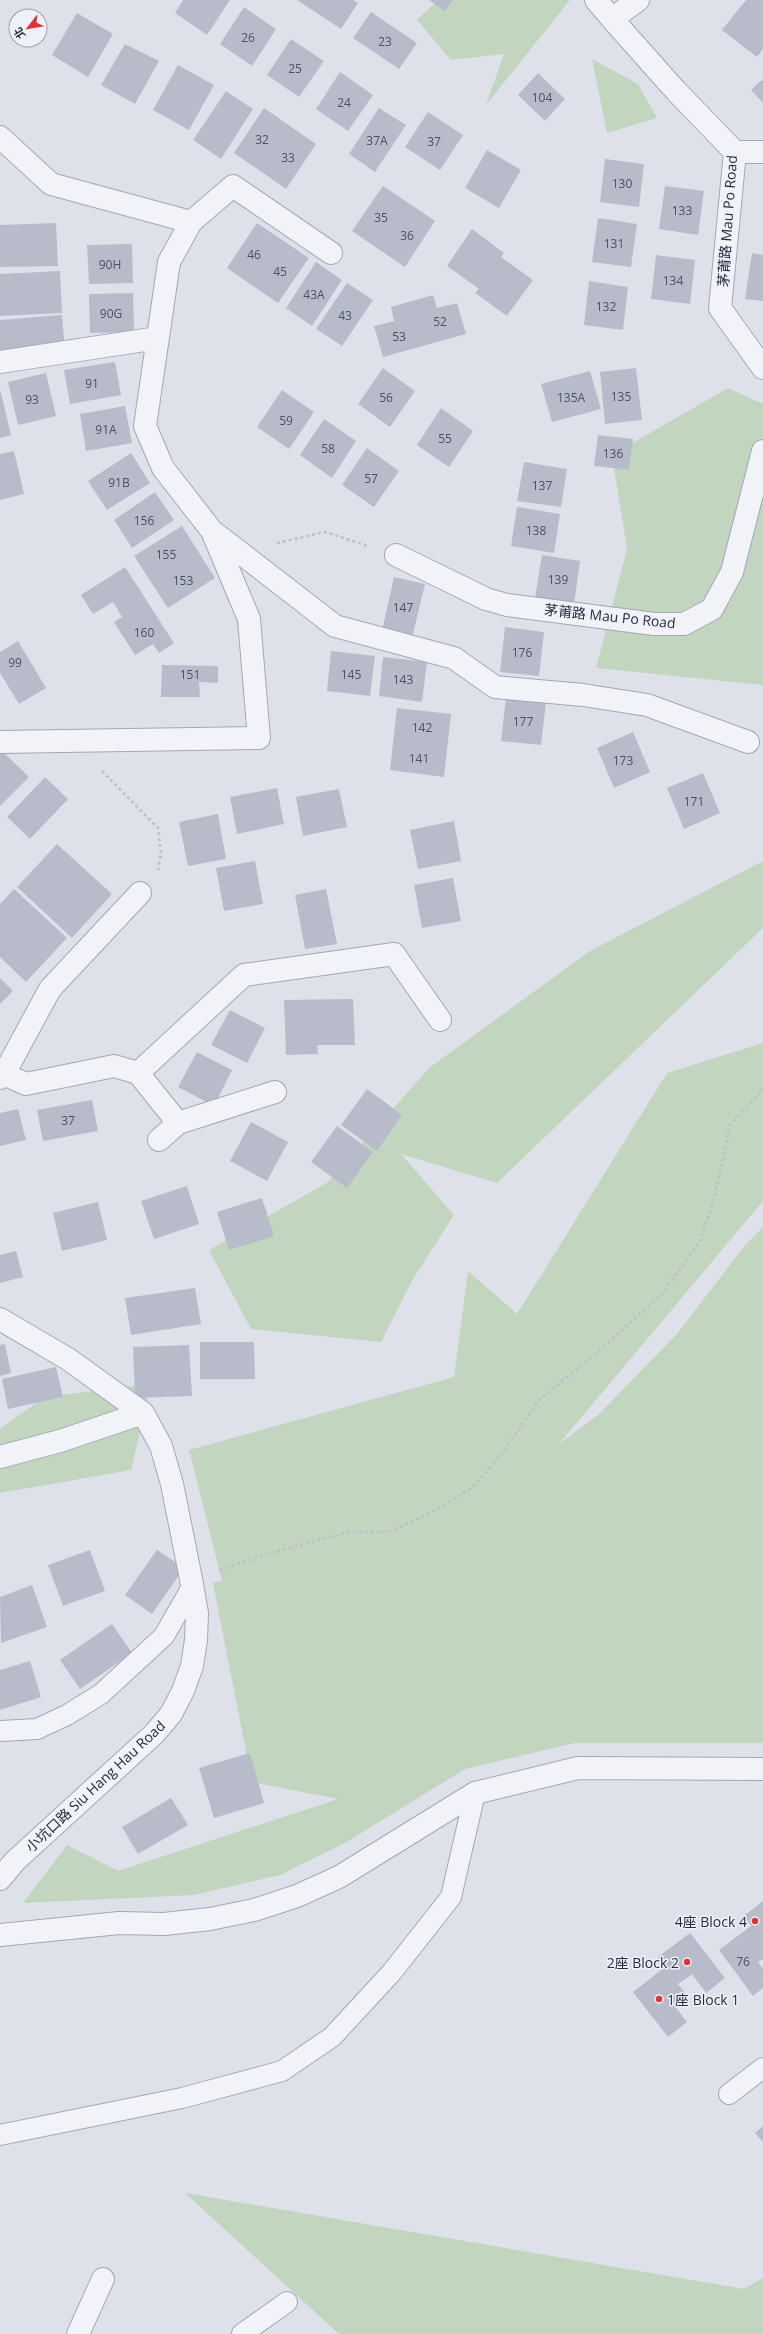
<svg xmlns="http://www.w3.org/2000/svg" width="763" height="2334" font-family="'Open Sans','Noto Sans TC',sans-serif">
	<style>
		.green { fill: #c1d5bf }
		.building { fill: #b8bcca }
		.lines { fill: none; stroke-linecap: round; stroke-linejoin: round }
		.lane-casing { stroke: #a4a7b5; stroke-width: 22 }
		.street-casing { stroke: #a4a7b5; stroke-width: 24 }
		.path { stroke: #bdbfc9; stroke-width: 2.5; stroke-dasharray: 3 3; stroke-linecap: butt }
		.lane { stroke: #f2f3f8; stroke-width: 20 }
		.street { stroke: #f2f3f8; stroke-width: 22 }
		.poi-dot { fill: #dd3536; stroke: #eef1f7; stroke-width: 1.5 }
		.labels { text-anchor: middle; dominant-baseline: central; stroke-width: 3; stroke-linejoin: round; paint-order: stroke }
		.number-label { font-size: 12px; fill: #4a5065 }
		.street-label { font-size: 14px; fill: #262c43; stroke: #eef1f7 }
		.poi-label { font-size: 14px; fill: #262c43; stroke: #eef1f7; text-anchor: end }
	</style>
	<rect width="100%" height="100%" fill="#dfe1ea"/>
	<path class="green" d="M438,0H570L486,105L504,54L451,60L417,20Z
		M592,59L638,84L657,118L607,133Z
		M728,388L763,404V685L596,668L627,549L612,455Z
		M763,861V928L497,1183L401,1154L454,1215L413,1279L381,1342L251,1329L209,1250L328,1182L429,1068L590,951Z
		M763,1043V1201L559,1444L598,1415L677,1334L745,1245L763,1227V1743H575L465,1769L345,1843L280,1875L194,1895L23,1903L67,1845L118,1871L338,1799L252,1782L213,1583L222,1581L189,1450L454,1377L468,1271L517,1314L667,1073Z
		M151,1384L131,1470L0,1493V1429L45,1397Z
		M185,2193L744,2289L763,2278V2334H339Z"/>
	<path class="building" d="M183,0H230L207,35L175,13Z
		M297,0H353L358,3L341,29Z
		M429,0H453L445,11Z
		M746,0H763V49L757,57L722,30Z
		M244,7L276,29L252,66L220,44Z
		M371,12L417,43L399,69L353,38Z
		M77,13L113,34L88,77L52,55Z
		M291,39L324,61L299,97L267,75Z
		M125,44L159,61L135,104L101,85Z
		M178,65L214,85L189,130L153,110Z
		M340,72L373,95L348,131L316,109Z
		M538,73L565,99L545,121L518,95Z
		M763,79V103L751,90Z
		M226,91L253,109L221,159L193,140Z
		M264,108L316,144L286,189L234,153Z
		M379,108L406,125L375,172L349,154Z
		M428,112L463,135L440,170L405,147Z
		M487,150L521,170L499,208L465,188Z
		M605,159L644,164L639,207L600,202Z
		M383,186L435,221L405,267L352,231Z
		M665,186L704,191L698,235L659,229Z
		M598,218L637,224L631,267L592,262Z
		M56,223L58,266L0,267V225Z
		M257,223L309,258L278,303L227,268Z
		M472,229L504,253L501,257L533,280L507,316L475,293L479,289L447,266Z
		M132,244L133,283L89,284L87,245Z
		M752,253L763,255V301L745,299Z
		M656,255L695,260L690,304L651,299Z
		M316,262L342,280L312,326L286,308Z
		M60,271L62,313L0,316V274Z
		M589,281L628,287L623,330L584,325Z
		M347,283L373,300L342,346L316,329Z
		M133,293L134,332L90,333L89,294Z
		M433,295L437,308L457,303L466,334L383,357L374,326L394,321L391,307Z
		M62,315L65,351L0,356V320Z
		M115,362L121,395L70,404L64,370Z
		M383,368L415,391L390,427L358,404Z
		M636,368L642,420L605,424L600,372Z
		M590,371L601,409L552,422L541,384Z
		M46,373L56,416L18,425L8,382Z
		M0,389L11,435L0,438Z
		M282,390L314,412L289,449L257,427Z
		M125,406L132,443L86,451L80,414Z
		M441,408L473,431L449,467L417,445Z
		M324,419L356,441L332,478L300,455Z
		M598,435L633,439L629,470L594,466Z
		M367,448L399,471L374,507L342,485Z
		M14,451L24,494L0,500V454Z
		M131,453L150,483L107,510L88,481Z
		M524,462L567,469L561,507L517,501Z
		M155,492L174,520L132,548L114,520Z
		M517,507L560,514L554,553L511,546Z
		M182,526L215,578L168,608L134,556Z
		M542,555L580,561L574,604L535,598Z
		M125,567L174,643L159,653L153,644L135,655L114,622L122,617L113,602L93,614L81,595Z
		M394,577L425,584L412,638L382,631Z
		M505,627L544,632L539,676L500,672Z
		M18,641L46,688L19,704L0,673V652Z
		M331,651L375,656L370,696L327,691Z
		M383,657L427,662L422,702L379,696Z
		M162,665L218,666V683L199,682L200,697H161Z
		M506,697L546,702L541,745L501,741Z
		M397,708L451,714L444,777L390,770Z
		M633,732L650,772L614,788L597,748Z
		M0,749L29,777L0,806Z
		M703,773L720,813L684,829L667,788Z
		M45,777L68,799L30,839L7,817Z
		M277,788L284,824L237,834L230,797Z
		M339,789L347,827L303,836L296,797Z
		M218,814L226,859L188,866L179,822Z
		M454,821L461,861L418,869L410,830Z
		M57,844L112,894L72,938L17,887Z
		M255,861L263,904L224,911L216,868Z
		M453,878L461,921L422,928L414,885Z
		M14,889L67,938L26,982L0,957V904Z
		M326,889L337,944L305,949L295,895Z
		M0,978L13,991L0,1004Z
		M353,999L355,1045H317L318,1054L286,1055L284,1000Z
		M230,1010L265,1028L247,1063L211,1045Z
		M197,1052L232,1070L214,1106L178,1087Z
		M367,1089L402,1115L377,1151L341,1125Z
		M92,1100L98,1131L43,1141L37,1110Z
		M18,1109L26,1140L0,1146V1113Z
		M251,1122L288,1142L267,1181L230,1161Z
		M337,1126L373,1152L347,1188L311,1162Z
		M187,1186L199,1224L154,1239L141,1201Z
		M262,1198L274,1236L229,1250L217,1212Z
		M98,1202L107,1240L62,1251L53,1213Z
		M16,1251L23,1277L0,1283V1255Z
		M195,1288L201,1324L131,1335L125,1298Z
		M200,1342H254L255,1379H200Z
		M5,1344L11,1373L0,1376V1345Z
		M189,1345L192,1396L135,1398L133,1347Z
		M56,1367L63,1397L8,1409L2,1379Z
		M90,1550L105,1591L63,1606L48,1565Z
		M157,1550L184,1568L152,1614L125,1595Z
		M32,1585L47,1627L1,1643L0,1597Z
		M112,1624L132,1653L80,1689L60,1660Z
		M30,1661L41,1697L0,1710V1670Z
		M250,1753L264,1803L214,1818L199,1768Z
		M171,1798L188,1825L138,1854L122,1827Z
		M763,1901V1959L758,1962L763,1969V1988L753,1996L719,1950L751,1926L744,1916Z
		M690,1933L725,1978L706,1993L692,1974L678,1984L686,1994L673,2004L687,2022L668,2037L633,1992L665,1967L658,1957Z
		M763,2126V2142L755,2133Z"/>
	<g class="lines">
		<defs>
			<path id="lane" d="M0,1731L37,1729L67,1715L101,1694L164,1636L192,1587
				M729,2094L763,2068
				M0,2135L182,2098L282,2071L332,2037L392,1972L451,1897L475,1793
				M242,2334L287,2302"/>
			<path id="street" d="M596,0L612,19
				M638,0L612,19L676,91L735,152L720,308L763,368
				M0,137L51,184L191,222L169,262L145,426L163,468L212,531L249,619L259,738L0,742
				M735,152H763
				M191,222L233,186L331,253
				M0,362L158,338
				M216,534L335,626L454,658L495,687L583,695L647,705L748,742
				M396,555L486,599L507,605L654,624H684L712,609L732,572L763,451
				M138,1073L244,975L394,954L440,1020
				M4,1074L50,989L140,893
				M0,1078L4,1074L26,1084L114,1066L138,1073L178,1123L159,1140
				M178,1123L275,1092
				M0,1319L68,1359L143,1413L161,1446L172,1484L191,1579L197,1613L196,1640L192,1666L183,1691L171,1714L154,1734L15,1861L0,1879
				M0,1457L60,1441L143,1413
				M0,1935L119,1923L164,1924L210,1919L254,1910L297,1896L339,1877L475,1793L578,1768L763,1769
				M78,2334L103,2279"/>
		</defs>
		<use href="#lane" class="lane-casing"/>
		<use href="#street" class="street-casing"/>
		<path class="path" d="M277,543L325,532L368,546
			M102,771L158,828L161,854L158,870
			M220,1570L274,1552L345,1533L391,1531L434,1511L473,1487L501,1455L539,1400L599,1351L662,1294L700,1241L715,1195L730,1125L763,1089"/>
		<use href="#lane" class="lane"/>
		<use href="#street" class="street"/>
	</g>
	<g class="poi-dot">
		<circle cx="755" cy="1921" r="4"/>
		<circle cx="687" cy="1962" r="4"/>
		<circle cx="659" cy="1999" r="4"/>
	</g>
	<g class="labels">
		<g class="number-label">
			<text x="248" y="37">26</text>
			<text x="385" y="41">23</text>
			<text x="295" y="68">25</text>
			<text x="542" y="97">104</text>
			<text x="344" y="102">24</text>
			<text x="262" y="139">32</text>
			<text x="377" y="140">37A</text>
			<text x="434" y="141">37</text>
			<text x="288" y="157">33</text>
			<text x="622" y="183">130</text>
			<text x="682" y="210">133</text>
			<text x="381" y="217">35</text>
			<text x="407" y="235">36</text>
			<text x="614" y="243">131</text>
			<text x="254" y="254">46</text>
			<text x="110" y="264">90H</text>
			<text x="280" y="271">45</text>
			<text x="673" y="280">134</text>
			<text x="314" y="294">43A</text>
			<text x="606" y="306">132</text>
			<text x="111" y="313">90G</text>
			<text x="345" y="315">43</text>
			<text x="440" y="321">52</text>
			<text x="399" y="336">53</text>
			<text x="92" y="383">91</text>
			<text x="621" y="396">135</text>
			<text x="386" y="397">56</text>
			<text x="571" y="397">135A</text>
			<text x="32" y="399">93</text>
			<text x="286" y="420">59</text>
			<text x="106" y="429">91A</text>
			<text x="445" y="438">55</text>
			<text x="328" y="448">58</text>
			<text x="613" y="453">136</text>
			<text x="371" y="478">57</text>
			<text x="119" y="482">91B</text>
			<text x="542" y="485">137</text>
			<text x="144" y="520">156</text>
			<text x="536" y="530">138</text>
			<text x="166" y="554">155</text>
			<text x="558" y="579">139</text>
			<text x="183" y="580">153</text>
			<text x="403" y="607">147</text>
			<text x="144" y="632">160</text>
			<text x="522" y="652">176</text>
			<text x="15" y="662">99</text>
			<text x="190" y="674">151</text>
			<text x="351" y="674">145</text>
			<text x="403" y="679">143</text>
			<text x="523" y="721">177</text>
			<text x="422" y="727">142</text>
			<text x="419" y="758">141</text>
			<text x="623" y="760">173</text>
			<text x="694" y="801">171</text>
			<text x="68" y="1120">37</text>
			<text x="743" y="1961">76</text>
		</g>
		<g class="street-label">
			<text transform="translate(727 221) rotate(-86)">茅莆路 Mau Po Road</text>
			<text transform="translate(610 616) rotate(6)">茅莆路 Mau Po Road</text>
			<text transform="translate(95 1786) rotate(-43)">小坑口路 Siu Hang Hau Road</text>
		</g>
		<g class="poi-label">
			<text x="747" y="1921">4座 Block 4</text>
			<text x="679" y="1962">2座 Block 2</text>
			<text x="667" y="1999" text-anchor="start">1座 Block 1</text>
		</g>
	</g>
	<g transform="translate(28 28) rotate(239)"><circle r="19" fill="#eef1f7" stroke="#9ea2af"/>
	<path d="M0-3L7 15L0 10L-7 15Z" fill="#dd3536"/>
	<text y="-6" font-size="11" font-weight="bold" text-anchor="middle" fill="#262c43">北</text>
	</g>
</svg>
